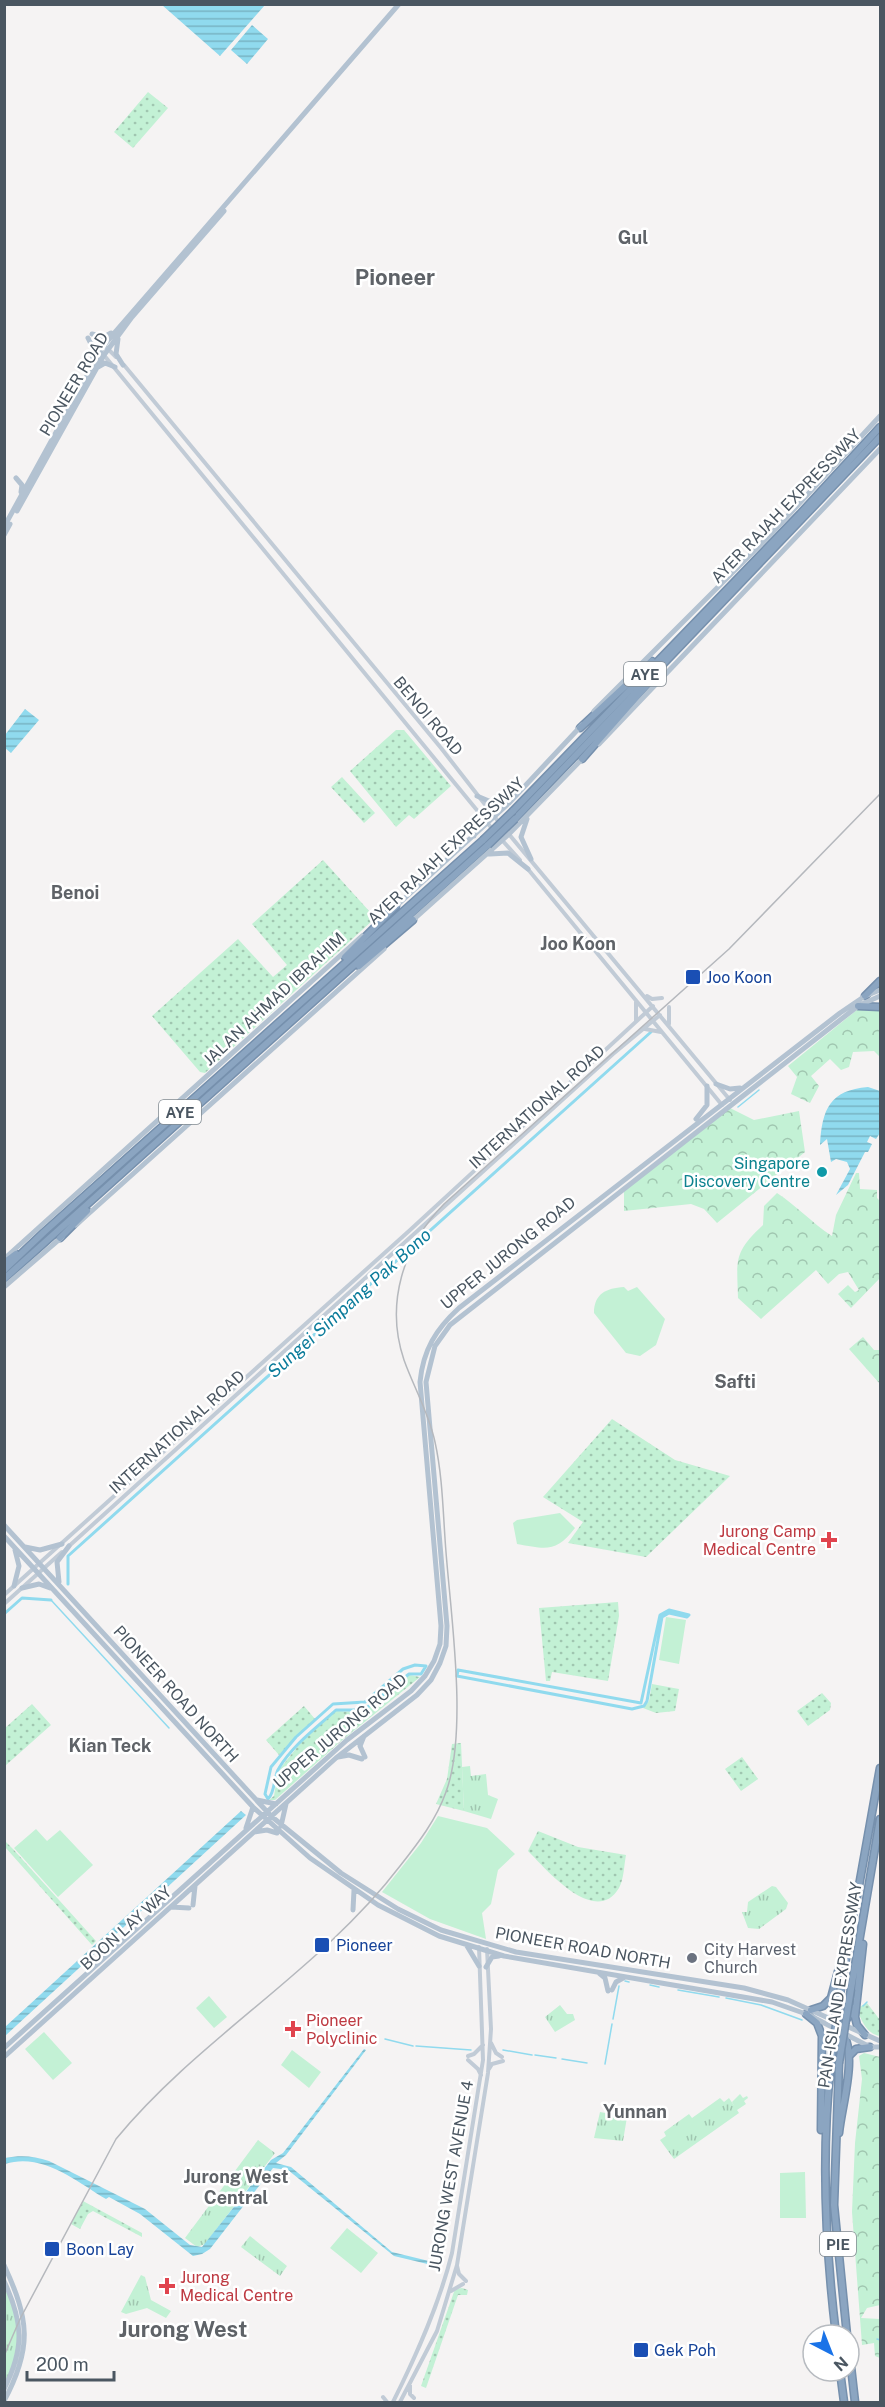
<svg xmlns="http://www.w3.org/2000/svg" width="885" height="2407" font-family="'Public Sans',sans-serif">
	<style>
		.grass { fill: url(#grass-dots) }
		.forest { fill: url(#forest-crowns) }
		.park { fill: url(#park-tufts) }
		.pitch { fill: #c3f1d5 }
		.water { fill: url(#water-rules) }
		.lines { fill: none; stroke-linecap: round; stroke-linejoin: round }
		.stream { stroke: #90daee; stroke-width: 1.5 }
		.canal { stroke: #90daee; stroke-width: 3 }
		.motorway-casing { stroke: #7690ad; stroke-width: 9 }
		.secondary { stroke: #c1cbd6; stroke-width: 4 }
		.primary { stroke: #b3c2d1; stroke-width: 5 }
		.motorway { stroke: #8ba5c1; stroke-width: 6 }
		.rail { stroke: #b5b8bd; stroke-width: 1.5 }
		.motorway-bridge-casing { stroke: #7690ad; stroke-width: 9; stroke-linecap: butt }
		.motorway-bridge { stroke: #8ba5c1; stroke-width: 6 }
		.transit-dot { fill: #1a4fb4; stroke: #fff; stroke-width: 2 }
		.culture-dot { fill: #0f9aa8; stroke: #fff; stroke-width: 2 }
		.health-dot { fill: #e0444e; stroke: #fff; stroke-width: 2 }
		.worship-dot { fill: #6b7280; stroke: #fff; stroke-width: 2 }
		.labels { text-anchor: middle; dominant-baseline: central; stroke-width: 5; stroke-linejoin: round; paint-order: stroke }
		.shield { fill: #fff; stroke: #808990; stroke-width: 1.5 }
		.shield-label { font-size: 15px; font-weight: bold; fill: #4a5661 }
		.street-label { font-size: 16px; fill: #4a5661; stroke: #fff }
		.transit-label { font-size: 16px; fill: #164399; stroke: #fff; text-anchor: start }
		.culture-label { font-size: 16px; fill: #0d838f; stroke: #fff; text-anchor: end }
		.health-label { font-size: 16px; fill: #be3a42; stroke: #fff; text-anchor: start }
		.worship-label { font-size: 16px; fill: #5b616d; stroke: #fff; text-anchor: start }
		.neighbourhood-label { font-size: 18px; font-weight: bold; fill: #5f6368; stroke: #fff }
		.water-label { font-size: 18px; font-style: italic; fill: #0c7c9b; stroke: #fff }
		.district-label { font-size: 22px; font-weight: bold; fill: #5f6368; stroke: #fff }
	</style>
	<defs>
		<pattern id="grass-dots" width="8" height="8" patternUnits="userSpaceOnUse" patternTransform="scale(1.5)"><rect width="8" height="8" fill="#c3f1d5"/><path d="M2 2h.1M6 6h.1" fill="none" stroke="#a0c6b0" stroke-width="1.8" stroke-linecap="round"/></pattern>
		<pattern id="forest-crowns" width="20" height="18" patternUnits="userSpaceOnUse" patternTransform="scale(1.5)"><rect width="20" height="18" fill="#c3f1d5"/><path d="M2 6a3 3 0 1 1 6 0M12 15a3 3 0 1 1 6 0" fill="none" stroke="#a0c6b0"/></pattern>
		<pattern id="park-tufts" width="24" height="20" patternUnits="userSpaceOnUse" patternTransform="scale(1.5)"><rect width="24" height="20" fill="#c3f1d5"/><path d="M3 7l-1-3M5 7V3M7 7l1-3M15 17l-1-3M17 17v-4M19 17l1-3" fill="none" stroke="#a0c6b0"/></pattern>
		<pattern id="water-rules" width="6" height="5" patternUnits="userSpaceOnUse" patternTransform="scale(1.5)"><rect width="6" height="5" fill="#90daee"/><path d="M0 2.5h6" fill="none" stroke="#78b4c4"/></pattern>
	</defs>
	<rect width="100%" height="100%" fill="#f5f3f3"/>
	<path class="grass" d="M148,92L168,108L133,148L114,132Z
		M396,730H404L451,786L414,819L409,815L396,827L350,771Z
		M342,777L375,813L364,823L331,787Z
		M323,860L370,912L368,916L372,921L205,1073L200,1072L152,1016L238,939L273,977L287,965L252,924Z
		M612,1419L675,1460L730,1476L646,1557L568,1543L583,1522L543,1497Z
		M618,1602L619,1616L608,1681L552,1672L550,1681H546L539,1608Z
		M409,1675L420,1677L340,1742L275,1800H269L274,1796L278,1771L303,1740L336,1711L364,1712Z
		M652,1684L679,1689L675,1711L656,1713L643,1708L649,1701Z
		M822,1693L831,1703L830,1710L808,1726L797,1711Z
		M32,1704L51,1725L5,1766V1728Z
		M304,1706L315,1719L279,1755L266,1740Z
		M461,1743L464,1811L436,1804L447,1779L452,1744Z
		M742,1757L758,1779L741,1791L725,1769Z
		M538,1831L578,1847L626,1855C624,1865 624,1879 619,1888C595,1928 545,1868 528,1851Z
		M4,1840L13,1849L96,1941L92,1945L5,1847Z
		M867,2003L880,2020V2036C867,2034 861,2021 857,2008Z
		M83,2201L142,2233V2237L93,2211L88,2214L80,2229L71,2224Z
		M462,2288L468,2290L467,2295H458L426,2388L421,2386L455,2289Z"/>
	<path class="forest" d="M873,1006L880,1008V1057L874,1051L853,1052L849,1067L841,1070L830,1059L811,1076L819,1086L810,1103L791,1094L797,1077L788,1066L858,1009Z
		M730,1108L754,1120L799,1111L805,1152L717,1223L704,1209L691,1204L624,1211V1190Z
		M856,1173H859L860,1189L877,1190V1198L880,1201V1278L851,1308L838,1294L848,1285L855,1292L859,1290L848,1272L839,1274L828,1284L816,1270L761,1319L738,1298C737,1260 733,1253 763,1225L764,1206L777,1193C797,1206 812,1223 832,1236L836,1215Z
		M863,1337L874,1350H880V1384L849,1349Z
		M864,2053L880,2057V2305L867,2308L861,2318L880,2319V2358L875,2356L874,2343L862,2345L852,2212L855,2143L862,2079L859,2056Z"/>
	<path class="park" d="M470,1766L471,1776L486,1774L488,1795L498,1799L491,1819L464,1811L462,1767Z
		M772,1886L776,1887L788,1903L786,1909L759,1929L748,1928L742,1912H747L748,1902Z
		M560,2005L567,2014H573L575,2020L555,2032L545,2017Z
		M740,2094L743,2098L747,2096L748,2098L744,2101L746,2104L737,2110L739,2113L674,2159L660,2140L666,2136L664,2132L689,2114L692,2118L720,2098L724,2102L729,2098L735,2107L732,2102Z
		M600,2112L627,2117L623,2141L594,2138Z
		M258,2140L275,2153L205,2244L197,2247L185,2238Z
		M250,2236L287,2266L280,2276L241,2247Z
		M141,2275L145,2277L151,2300L171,2311L166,2318L147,2308L126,2314L121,2312Z
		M5,2289C26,2331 20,2345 5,2387Z"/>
	<path class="pitch" d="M624,1287L628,1291L637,1287L665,1319L656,1345L640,1356L626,1353L594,1313C594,1294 606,1288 624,1287Z
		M560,1513L575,1528C556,1553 546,1549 517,1544L513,1523L517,1520Z
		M666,1617L686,1620L679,1664L659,1660Z
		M438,1816L487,1828L515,1854L498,1870L491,1904L482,1913L486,1939L430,1919L382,1892L421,1843Z
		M36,1829L47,1841L60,1830L93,1865L58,1897L14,1848Z
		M209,1996L227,2017L214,2028L196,2008Z
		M44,2032L72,2063L53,2080L25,2049Z
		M292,2050L321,2072L309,2088L281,2065Z
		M805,2172L806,2218H780V2173Z
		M347,2228L378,2253L361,2273L330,2248Z"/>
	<path class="water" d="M162,5H265L220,56Z
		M252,25L268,39L247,64L231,50Z
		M25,709L39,720L11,753L5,748V735Z
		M868,1087L880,1091V1133L876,1139L870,1136L867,1142L872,1144L868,1152H865L848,1185L836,1195L850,1169L847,1162L836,1159L831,1162L827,1139L820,1145C822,1109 830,1090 868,1087Z
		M241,1811L246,1815L5,2036V2027Z
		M364,2049L366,2050L286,2155L276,2163L291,2167L392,2252L441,2264L440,2267L394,2256L288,2170L273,2168L210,2249L202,2254L193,2256L140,2214L109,2197L106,2199C76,2181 42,2152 5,2164V2158C21,2155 34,2156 49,2161L145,2209L190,2245L202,2247L271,2160L283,2153Z"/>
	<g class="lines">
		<path class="stream" d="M738,1107L759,1090
			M51,1600L169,1728
			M625,1981L629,1982
			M650,1985L659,1987
			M678,1990L719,1997
			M726,1998L761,2005L802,2020
			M863,2006L867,2002
			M613,2019L619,1986
			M385,2039L413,2046
			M416,2046L471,2050
			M503,2050L532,2055
			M535,2055L556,2058
			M562,2059L587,2063
			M605,2064L612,2024
			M877,2339L880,2340"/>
		<path class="canal" d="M68,1584V1556L651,1032
			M669,1610L689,1615L687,1617L669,1613L662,1617L647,1701L644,1706L632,1709L457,1676L458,1670L641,1703L660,1615Z
			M4,1614L22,1598L51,1600
			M415,1665L426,1666L421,1674H409L364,1710H336C316,1728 293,1745 279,1768C273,1777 276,1791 268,1799L265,1794L271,1767L296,1737L333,1704L365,1702L403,1669Z"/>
		<defs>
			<path id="motorway" d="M580,728L652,661
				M582,759L647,685
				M513,811L800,514L880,427
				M515,819L880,437
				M345,957L396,906
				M359,966L413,920
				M865,996L880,981
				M858,1006L880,1007
				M60,1238L87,1211
				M4,1263L16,1254
				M4,1270L44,1232L483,840
				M4,1279L488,845
				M863,1944L855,2017L857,2025L865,2035
				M841,1988L850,1935
				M851,1989L880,1819
				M811,2010L823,2006L831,1998L855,1908L880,1768
				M806,2014L817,2023L822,2036L821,2130
				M846,2020L854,2008
				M823,2046L837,2028L838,2022L831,1998
				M850,2055L856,2049L870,2047
				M831,2062C821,2153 825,2244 836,2335
				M839,2063L834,2205L847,2335
				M839,2133C842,2103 858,2056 842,2031
				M849,2349L855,2402
				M840,2371L844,2402"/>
		</defs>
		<use href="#motorway" class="motorway-casing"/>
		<path class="secondary" d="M104,345L116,357
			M103,354L494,831
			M124,365L441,748L501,825
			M508,833L730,1100
			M501,839L520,860
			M527,868L722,1105
			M647,996L652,999L662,998
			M636,1002V1021
			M669,1024V1007
			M645,1029L661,1032
			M68,1547L613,1054L660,1015
			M4,1595L409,1231L653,1006
			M4,1604L62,1552
			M491,2043L496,2053L502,2057
			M468,2056L474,2054L483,2045
			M468,2060L478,2069L481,2075
			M489,2069L492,2064L503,2061
			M457,2266L459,2274L466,2281
			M451,2291L463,2284
			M410,2385V2394L414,2398
			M383,2397L387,2402
			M393,2402C417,2354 439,2305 452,2253L483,2060L479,1947
			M400,2402L437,2331L457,2265L488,2073L491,2029L487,1949"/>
		<path class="primary" d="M92,334L104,337L111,333
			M88,338L92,346L93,362
			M118,339L116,354L123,365
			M98,367L105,363L115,367
			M16,478L22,485L21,492
			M17,511L104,355L132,317L224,211
			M4,527L104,345L399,4
			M4,535L10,524
			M594,711L772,533L880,416
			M599,744L880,449
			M477,796L496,804L509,803
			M527,819L521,837L531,859
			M474,836L478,813
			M490,854L508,853L528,869
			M394,908L509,803L582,725
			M412,921L509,834L585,756
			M716,1084L730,1089L740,1088
			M696,1119L707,1105V1086
			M76,1225L384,949
			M4,1259L362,936
			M4,1287L62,1237
			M4,1525L271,1816L341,1873L398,1909L441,1930L516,1952L744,1988L788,2000L880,2041
			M4,1536L253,1807L310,1858L378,1905L439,1936L504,1956L772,2002L809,2015L870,2047H880
			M25,1547L40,1550L62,1544
			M59,1582L57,1562L69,1546
			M14,1586L19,1566L15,1550
			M22,1588L39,1584L50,1588
			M364,1736L360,1746L365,1757
			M338,1757L349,1755L362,1759
			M257,1800L276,1804
			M281,1826L286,1804
			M246,1828L253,1807
			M254,1832L267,1830L277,1833
			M193,1905L195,1886
			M171,1907L189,1908
			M353,1910L354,1890
			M467,1946L479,1966
			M486,1967L492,1957L499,1956
			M599,1973L605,1978L608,1991
			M612,1990L616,1982L625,1977
			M4,2048L347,1740L411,1691L425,1676L434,1661L440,1644L441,1626L420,1382C423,1350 436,1329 459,1308L840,1013L865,996L880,990
			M4,2057L336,1758L417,1695L431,1680L440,1663L446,1646L447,1626L426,1382L435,1346L450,1325L858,1006L880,996
			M4,2265C29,2319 33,2347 4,2401
			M4,2281C23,2322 25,2348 4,2389"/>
		<use href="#motorway" class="motorway"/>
		<path class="rail" d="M4,2356L20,2319L116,2139C200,2037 320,1971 400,1866C419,1842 436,1820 446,1792C468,1732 451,1617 446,1552C443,1516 443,1478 435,1442C429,1413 414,1388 404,1360C385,1304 403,1246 444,1204L729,949L880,794"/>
		<defs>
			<path id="motorway-bridge" d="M483,840L513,811
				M488,845L515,819
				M831,2062L841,1988
				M839,2063L851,1989"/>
		</defs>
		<use href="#motorway-bridge" class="motorway-bridge-casing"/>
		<use href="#motorway-bridge" class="motorway-bridge"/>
	</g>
	<g class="transit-dot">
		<rect x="685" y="969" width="16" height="16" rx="3"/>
		<rect x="314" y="1937" width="16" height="16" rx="3"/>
		<rect x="44" y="2241" width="16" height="16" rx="3"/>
		<rect x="633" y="2342" width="16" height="16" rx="3"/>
	</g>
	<circle class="culture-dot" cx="822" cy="1172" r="6"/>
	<g class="health-dot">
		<path d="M826 1531h6v6h6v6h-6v6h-6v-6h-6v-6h6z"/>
		<path d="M290 2020h6v6h6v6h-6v6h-6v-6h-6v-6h6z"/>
		<path d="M164 2277h6v6h6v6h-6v6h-6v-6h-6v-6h6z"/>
	</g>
	<circle class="worship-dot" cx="692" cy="1958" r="6"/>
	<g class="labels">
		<g class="shield">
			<rect x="624" y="662" width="42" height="24" rx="4.5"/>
			<rect x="159" y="1100" width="42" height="24" rx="4.5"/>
			<rect x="820" y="2232" width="36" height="24" rx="4.5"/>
		</g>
		<g class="shield-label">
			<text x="645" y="674">AYE</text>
			<text x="180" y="1112">AYE</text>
			<text x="838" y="2244">PIE</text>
		</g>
		<g class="street-label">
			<text transform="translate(74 384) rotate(-59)">PIONEER ROAD</text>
			<text transform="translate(786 506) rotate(-46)">AYER RAJAH EXPRESSWAY</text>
			<text transform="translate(428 716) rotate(50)">BENOI ROAD</text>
			<text transform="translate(446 851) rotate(-43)">AYER RAJAH EXPRESSWAY</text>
			<text transform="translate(274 999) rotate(-43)">JALAN AHMAD IBRAHIM</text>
			<text transform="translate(537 1107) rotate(-42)">INTERNATIONAL ROAD</text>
			<text transform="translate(508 1253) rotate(-39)">UPPER JURONG ROAD</text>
			<text transform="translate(177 1432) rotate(-42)">INTERNATIONAL ROAD</text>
			<text transform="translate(176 1694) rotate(48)">PIONEER ROAD NORTH</text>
			<text transform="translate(340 1731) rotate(-40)">UPPER JURONG ROAD</text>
			<text transform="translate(126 1928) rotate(-42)">BOON LAY WAY</text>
			<text transform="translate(583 1948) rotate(10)">PIONEER ROAD NORTH</text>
			<text transform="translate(840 1985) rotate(-81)">PAN-ISLAND EXPRESSWAY</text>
			<text transform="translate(451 2176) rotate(-80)">JURONG WEST AVENUE 4</text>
		</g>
		<g class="transit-label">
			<text x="706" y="977">Joo Koon</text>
			<text x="336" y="1945">Pioneer</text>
			<text x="66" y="2249">Boon Lay</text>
			<text x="654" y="2350">Gek Poh</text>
		</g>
		<g class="culture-label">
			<text x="810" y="1163">Singapore<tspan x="810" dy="18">Discovery Centre</tspan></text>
		</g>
		<g class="health-label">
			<text x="816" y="1531" text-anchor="end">Jurong Camp<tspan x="816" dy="18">Medical Centre</tspan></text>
			<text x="306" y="2020">Pioneer<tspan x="306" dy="18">Polyclinic</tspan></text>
			<text x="180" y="2277">Jurong<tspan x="180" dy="18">Medical Centre</tspan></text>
		</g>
		<g class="worship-label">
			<text x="704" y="1949">City Harvest<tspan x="704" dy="18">Church</tspan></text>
		</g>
		<g class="neighbourhood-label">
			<text x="633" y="237">Gul</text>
			<text x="75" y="892">Benoi</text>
			<text x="578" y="943">Joo Koon</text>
			<text x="735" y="1381">Safti</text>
			<text x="110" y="1745">Kian Teck</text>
			<text x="635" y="2111">Yunnan</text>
			<text x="236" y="2176">Jurong West<tspan x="236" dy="21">Central</tspan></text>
		</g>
		<g class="water-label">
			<text transform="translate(349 1303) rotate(-42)">Sungei Simpang Pak Bono</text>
		</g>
		<g class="district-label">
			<text x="395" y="277">Pioneer</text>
			<text x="183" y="2329">Jurong West</text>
		</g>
	</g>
	<rect width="885" height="2407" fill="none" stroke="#4a5661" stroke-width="12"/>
	<g transform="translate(831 2353) rotate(138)"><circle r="28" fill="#ffffff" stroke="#b7bbc0" stroke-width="1.5"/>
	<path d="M0-4.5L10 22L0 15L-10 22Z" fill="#1a73e8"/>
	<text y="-9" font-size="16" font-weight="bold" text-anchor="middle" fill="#4a5661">N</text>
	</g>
	<path d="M27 2371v9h87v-9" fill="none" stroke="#4a5661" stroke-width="3"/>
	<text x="36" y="2371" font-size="18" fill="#4a5661" stroke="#ffffff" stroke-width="4.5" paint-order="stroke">200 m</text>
</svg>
